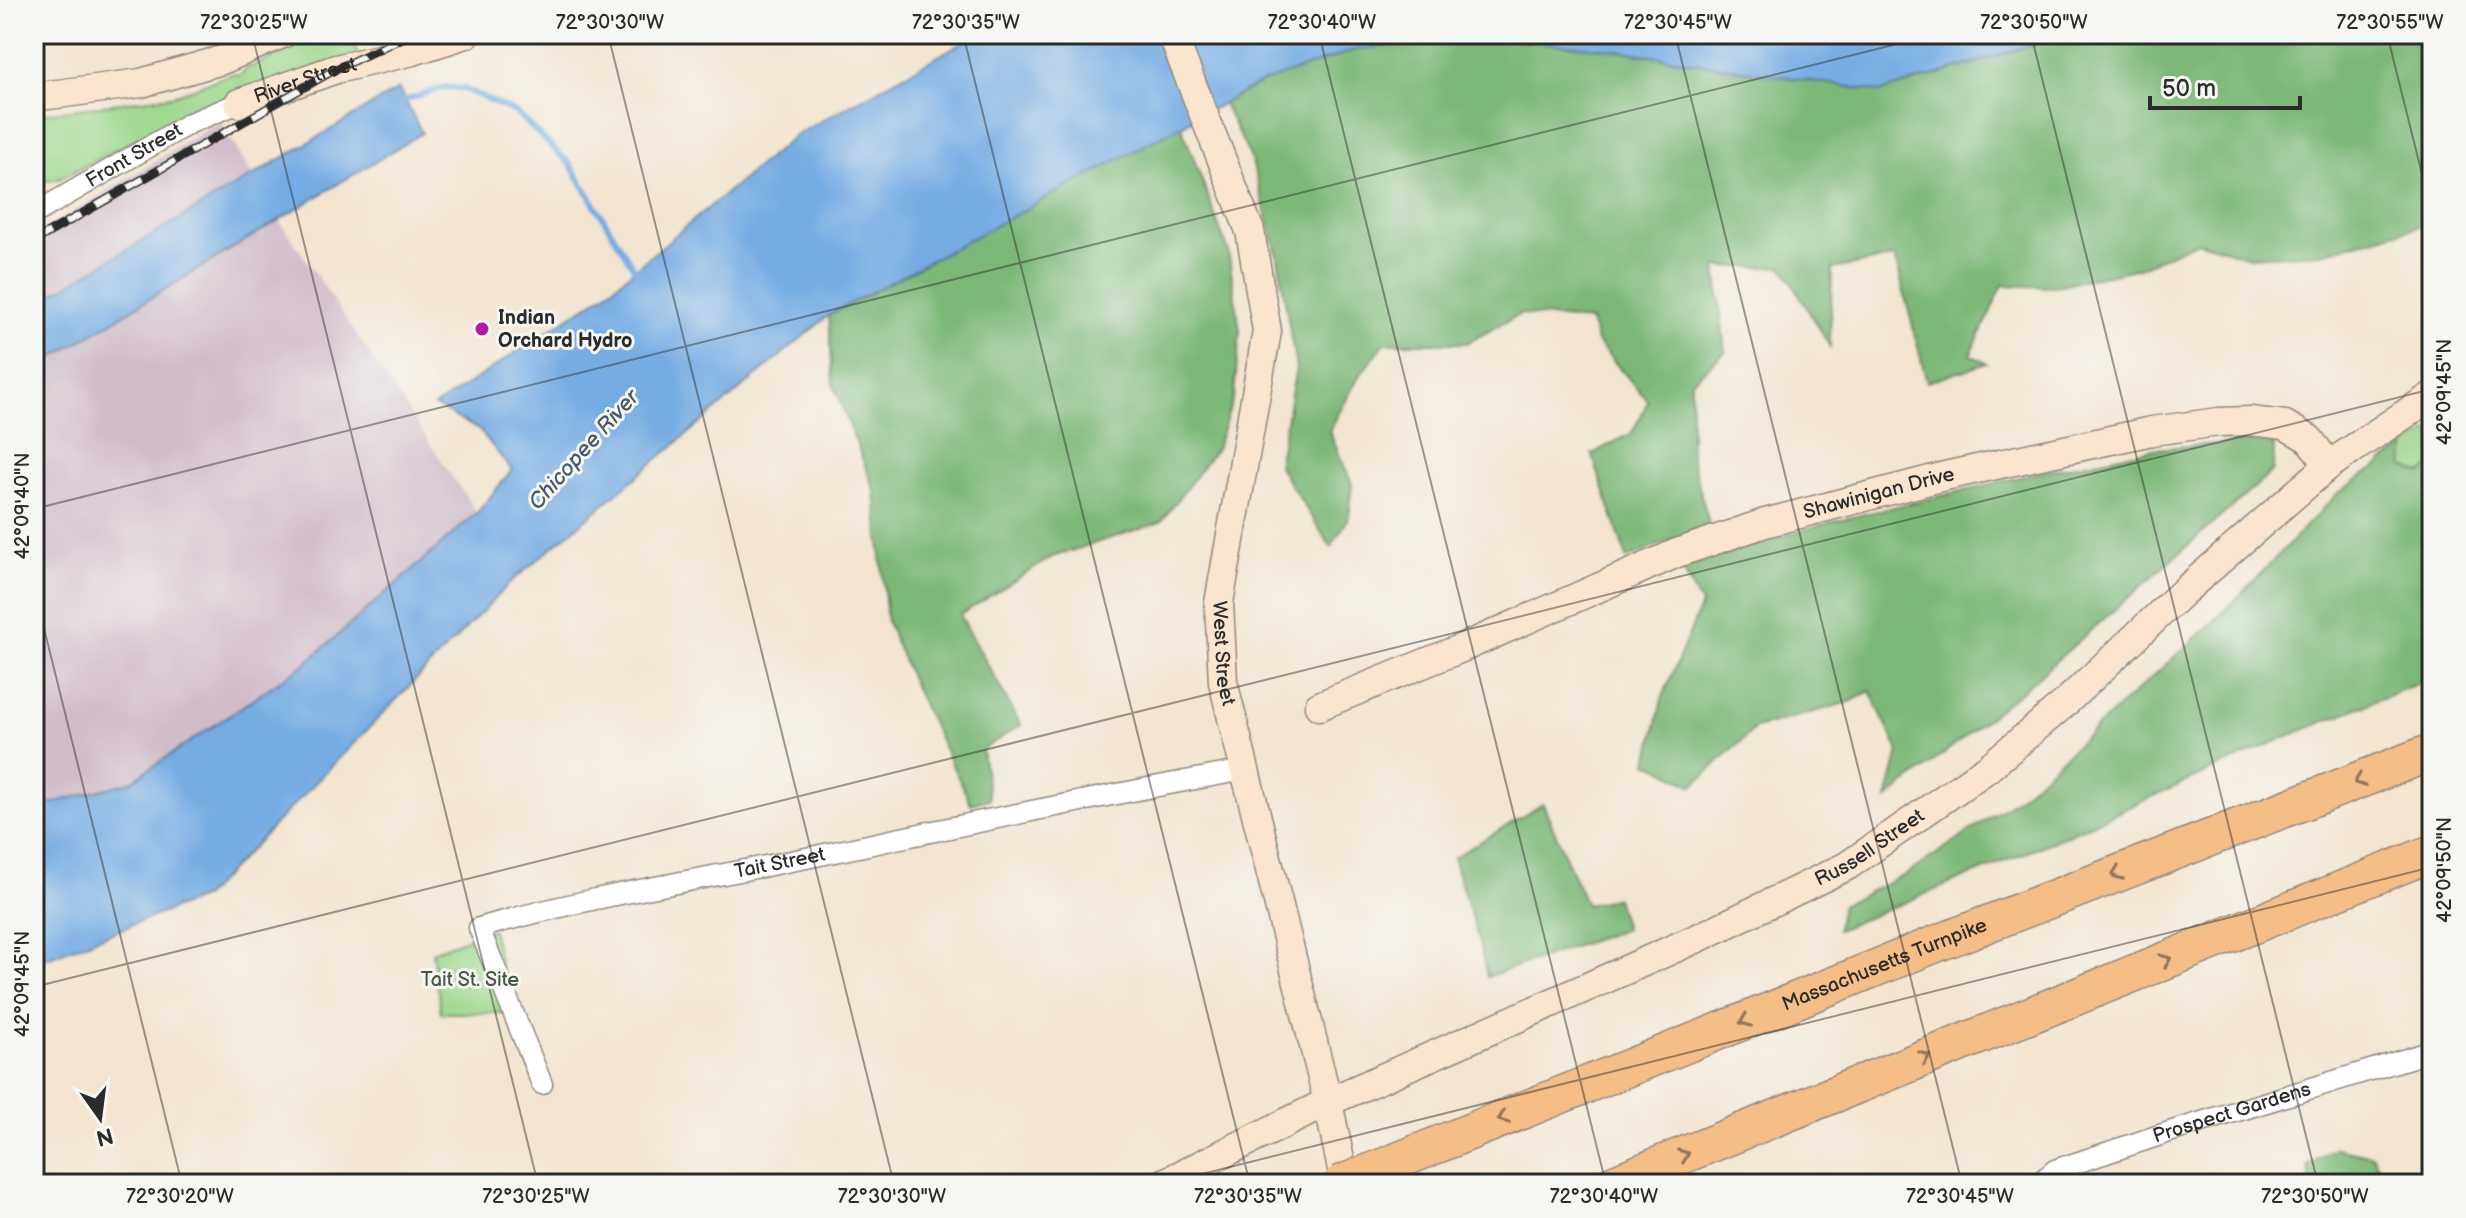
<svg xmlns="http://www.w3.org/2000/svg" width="2466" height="1218" font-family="'Balsamiq Sans',sans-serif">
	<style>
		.industrial { fill: #d1bdca }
		.green { fill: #9bd78b; stroke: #63815b; stroke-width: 2 }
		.forest { fill: #7cb877; stroke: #547251; stroke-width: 2 }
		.water { fill: #74ace3; stroke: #506c87; stroke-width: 2 }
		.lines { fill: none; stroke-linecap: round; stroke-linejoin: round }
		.stream { stroke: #74ace3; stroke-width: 6 }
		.minor-casing { stroke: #8f887e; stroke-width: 23 }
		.secondary-casing { stroke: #8f887e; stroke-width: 31 }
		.motorway-casing { stroke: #8f887e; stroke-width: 39 }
		.minor { stroke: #fff; stroke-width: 20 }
		.secondary { stroke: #fbe5cf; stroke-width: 28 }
		.motorway { stroke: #f6be87; stroke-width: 36 }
		.rail-casing { stroke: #2b2b2b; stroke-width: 9 }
		.rail { stroke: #f6f6f2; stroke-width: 6; stroke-dasharray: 18; stroke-linecap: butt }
		.motorway-bridge-casing { stroke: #8f887e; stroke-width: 39; stroke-linecap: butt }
		.motorway-bridge { stroke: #f6be87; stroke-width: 36 }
		.oneway { stroke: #907459 }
		.ticks { fill: none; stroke: #2b2b2b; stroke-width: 2; stroke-opacity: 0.45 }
		.poi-dot { fill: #b5179e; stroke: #f6f6f2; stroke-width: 3 }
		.labels { text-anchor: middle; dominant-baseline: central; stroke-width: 6; stroke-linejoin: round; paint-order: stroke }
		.street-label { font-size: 20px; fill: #2b2b2b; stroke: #f6f6f2 }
		.poi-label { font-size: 20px; font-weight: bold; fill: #2b2b2b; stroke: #f6f6f2; text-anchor: start }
		.park-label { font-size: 20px; fill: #475643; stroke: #f6f6f2 }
		.water-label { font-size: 22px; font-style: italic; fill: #45586b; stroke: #f6f6f2 }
		.neatline { fill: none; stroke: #2b2b2b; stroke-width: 3 }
		.ticks-label { font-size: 20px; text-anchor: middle; fill: #2b2b2b }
	</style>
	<rect width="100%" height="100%" fill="#f6f6f2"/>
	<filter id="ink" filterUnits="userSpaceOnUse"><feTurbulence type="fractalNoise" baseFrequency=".0125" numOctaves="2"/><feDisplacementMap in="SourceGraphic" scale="16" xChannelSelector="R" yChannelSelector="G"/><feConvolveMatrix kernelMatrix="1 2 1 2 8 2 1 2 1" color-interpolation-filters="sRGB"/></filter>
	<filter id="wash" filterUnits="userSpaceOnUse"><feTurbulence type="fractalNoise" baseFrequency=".006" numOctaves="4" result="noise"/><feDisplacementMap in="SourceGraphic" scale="32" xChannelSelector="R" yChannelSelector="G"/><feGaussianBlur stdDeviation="1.8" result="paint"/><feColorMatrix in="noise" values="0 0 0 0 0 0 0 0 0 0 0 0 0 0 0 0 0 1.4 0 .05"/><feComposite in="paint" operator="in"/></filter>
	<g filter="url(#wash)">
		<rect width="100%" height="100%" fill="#f3e5d0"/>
		<path class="industrial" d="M220,121L279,220L477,513L305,664L130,782L34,808V236Z"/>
		<path class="green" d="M325,34H350L358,55L211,105L164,125L59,179L34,183V115L171,96L234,73L239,76L246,69Z
			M2432,430V465L2422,474L2403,466L2406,446Z
			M492,929L511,1013H441L432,952Z"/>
		<path class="forest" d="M2067,34H2432V223L2320,253L2249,257L2197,241L2139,268L2052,287L2003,285L1970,355L1987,363L1927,382L1895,257L1832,269L1830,347L1783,267H1716L1725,352L1691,382V456L1709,524L1627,559L1592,454L1632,433L1648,401L1597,342L1591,321L1520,314L1467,343H1385L1360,375L1329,431L1352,484L1349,517L1331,547L1278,465L1296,368L1278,257L1251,158L1223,103L1261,83L1355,50L1462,36L1604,48L1881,92Z
			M1181,125L1228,250L1240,331L1234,395L1217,447L1161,522L1052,557L960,615L1021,725L982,750L989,799L971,804L918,695L887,622L875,491L833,383L829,315Z
			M2258,441L2274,444L2273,471L2025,688L1887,799L1899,751L1870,691L1850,702L1755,728L1693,786L1648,762L1662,699L1701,605L1682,568L1823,524L2024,476L2154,449Z
			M2406,446L2403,466L2422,474L2432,465V673L2422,682L2286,737L2047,844L1837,930L1842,905L1907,874L2018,798L2222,614L2336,495Z
			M1543,804L1586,905L1616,898L1625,929L1487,977L1478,938L1453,858Z
			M2336,1148L2373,1156L2387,1184H2310L2308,1165Z"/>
		<path class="water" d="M978,34H2067L1881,92L1604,48L1462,36L1355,50L1261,83L829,315L511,582L204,897L34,963V808L130,782L305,664L477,513L512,470L479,430L435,406L606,293L796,135Z
			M399,89L422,133L34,369V305Z"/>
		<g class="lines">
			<path class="stream" d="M400,102L445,87L464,89L515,112L570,164L638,275"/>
		</g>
	</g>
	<g filter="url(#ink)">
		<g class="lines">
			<defs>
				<g id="minor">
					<path id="s1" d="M34,214L190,123L239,103"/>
					<path id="s2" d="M542,1084L479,928C588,896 700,880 811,857C956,826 1100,796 1245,770"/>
					<path id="s3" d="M2038,1184L2055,1170L2163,1134L2432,1051"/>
				</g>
				<g id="secondary">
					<path id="s4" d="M1172,34L1250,231L1267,331L1219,603L1223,682L1328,1102L1345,1184"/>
					<path d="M34,97L141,83L222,60L282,34"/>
					<path id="s5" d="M239,103L336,69L413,51L466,34"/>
					<path id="s6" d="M1319,706L1462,648L1677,553L1765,523L1945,476L2152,431L2219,422L2250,421L2285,425L2309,439L2329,465L2432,396"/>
					<path id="s7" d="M1162,1184L1328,1102L1700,937L1847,866L1988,768L2064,704L2182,593L2329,465"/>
				</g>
				<g id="motorway">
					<path id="s8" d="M1417,1153L1933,945L2432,752"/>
					<path d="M1612,1184L2432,853"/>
				</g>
			</defs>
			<use href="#minor" class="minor-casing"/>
			<use href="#secondary" class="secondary-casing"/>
			<use href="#motorway" class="motorway-casing"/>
			<use href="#minor" class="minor"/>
			<use href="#secondary" class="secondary"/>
			<use href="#motorway" class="motorway"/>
			<defs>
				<path id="rail" d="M34,241L336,69L411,34"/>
			</defs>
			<use href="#rail" class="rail-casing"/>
			<use href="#rail" class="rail"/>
			<defs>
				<path id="motorway-bridge" d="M1340,1184L1417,1153"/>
			</defs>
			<use href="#motorway-bridge" class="motorway-bridge-casing"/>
			<use href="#motorway-bridge" class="motorway-bridge"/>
		</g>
		<defs><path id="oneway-chevron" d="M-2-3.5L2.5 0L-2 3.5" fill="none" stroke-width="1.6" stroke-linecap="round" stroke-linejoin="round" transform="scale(2)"/></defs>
		<g class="oneway">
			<use href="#oneway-chevron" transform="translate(2359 781) rotate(159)"/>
			<use href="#oneway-chevron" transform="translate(2117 874) rotate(159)"/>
			<use href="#oneway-chevron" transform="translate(2166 960) rotate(-22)"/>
			<use href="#oneway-chevron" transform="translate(1745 1021) rotate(158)"/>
			<use href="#oneway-chevron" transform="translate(1925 1057) rotate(-22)"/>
			<use href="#oneway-chevron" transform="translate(1503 1118) rotate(158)"/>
			<use href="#oneway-chevron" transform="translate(1684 1155) rotate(-22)"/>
		</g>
	</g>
	<path class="ticks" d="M252,34L538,1184M608,34L894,1184M963,34L1250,1184M1319,34L1606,1184M1675,34L1962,1184M2031,34L2318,1184M2387,34L2432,214M34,509L1937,34M34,588L182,1184M34,987L2432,389M1162,1184L2432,867"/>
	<circle class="poi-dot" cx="482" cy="329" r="8"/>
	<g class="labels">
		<g class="street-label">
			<text stroke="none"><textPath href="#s5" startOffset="70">River Street</textPath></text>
			<text stroke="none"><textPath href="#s1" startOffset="116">Front Street</textPath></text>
			<text stroke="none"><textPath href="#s6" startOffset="600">Shawinigan Drive</textPath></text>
			<text stroke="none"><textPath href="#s4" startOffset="640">West Street</textPath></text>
			<text stroke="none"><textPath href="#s7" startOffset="784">Russell Street</textPath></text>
			<text stroke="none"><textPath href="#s2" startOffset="476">Tait Street</textPath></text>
			<text stroke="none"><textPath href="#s8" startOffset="504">Massachusetts Turnpike</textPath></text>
			<text stroke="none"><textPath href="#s3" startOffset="208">Prospect Gardens</textPath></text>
		</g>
		<g class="poi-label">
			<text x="498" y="318">Indian<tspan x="498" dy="23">Orchard Hydro</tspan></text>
		</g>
		<g class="park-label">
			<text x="470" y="980">Tait St. Site</text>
		</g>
		<g class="water-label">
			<text transform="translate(584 450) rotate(-48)">Chicopee River</text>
		</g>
	</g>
	<rect width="2466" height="1218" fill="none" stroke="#f6f6f2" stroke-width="88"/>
	<g transform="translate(100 1118) rotate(166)" stroke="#f6f6f2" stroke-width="6" paint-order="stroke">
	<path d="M0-6L14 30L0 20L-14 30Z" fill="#2b2b2b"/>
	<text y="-12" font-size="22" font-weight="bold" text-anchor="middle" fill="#2b2b2b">N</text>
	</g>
	<path d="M2150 96v12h150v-12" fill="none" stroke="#2b2b2b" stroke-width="4"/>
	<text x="2162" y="96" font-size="24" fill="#2b2b2b" stroke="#f6f6f2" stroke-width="6" paint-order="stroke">50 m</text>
	<rect x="44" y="44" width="2378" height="1130" class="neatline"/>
	<g class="ticks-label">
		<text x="254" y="29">72°30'25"W</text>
		<text x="610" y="29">72°30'30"W</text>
		<text x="966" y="29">72°30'35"W</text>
		<text x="1322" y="29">72°30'40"W</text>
		<text x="1678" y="29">72°30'45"W</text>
		<text x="2034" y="29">72°30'50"W</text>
		<text x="2390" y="29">72°30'55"W</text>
		<text transform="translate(2444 392) rotate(-90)" y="7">42°09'45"N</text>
		<text transform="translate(22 506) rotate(-90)" y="7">42°09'40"N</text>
		<text transform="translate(2444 870) rotate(-90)" y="7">42°09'50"N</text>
		<text transform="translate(22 984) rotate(-90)" y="7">42°09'45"N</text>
		<text x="180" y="1203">72°30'20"W</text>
		<text x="536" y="1203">72°30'25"W</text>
		<text x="892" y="1203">72°30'30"W</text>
		<text x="1248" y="1203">72°30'35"W</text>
		<text x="1604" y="1203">72°30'40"W</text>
		<text x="1960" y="1203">72°30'45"W</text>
		<text x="2315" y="1203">72°30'50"W</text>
	</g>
</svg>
